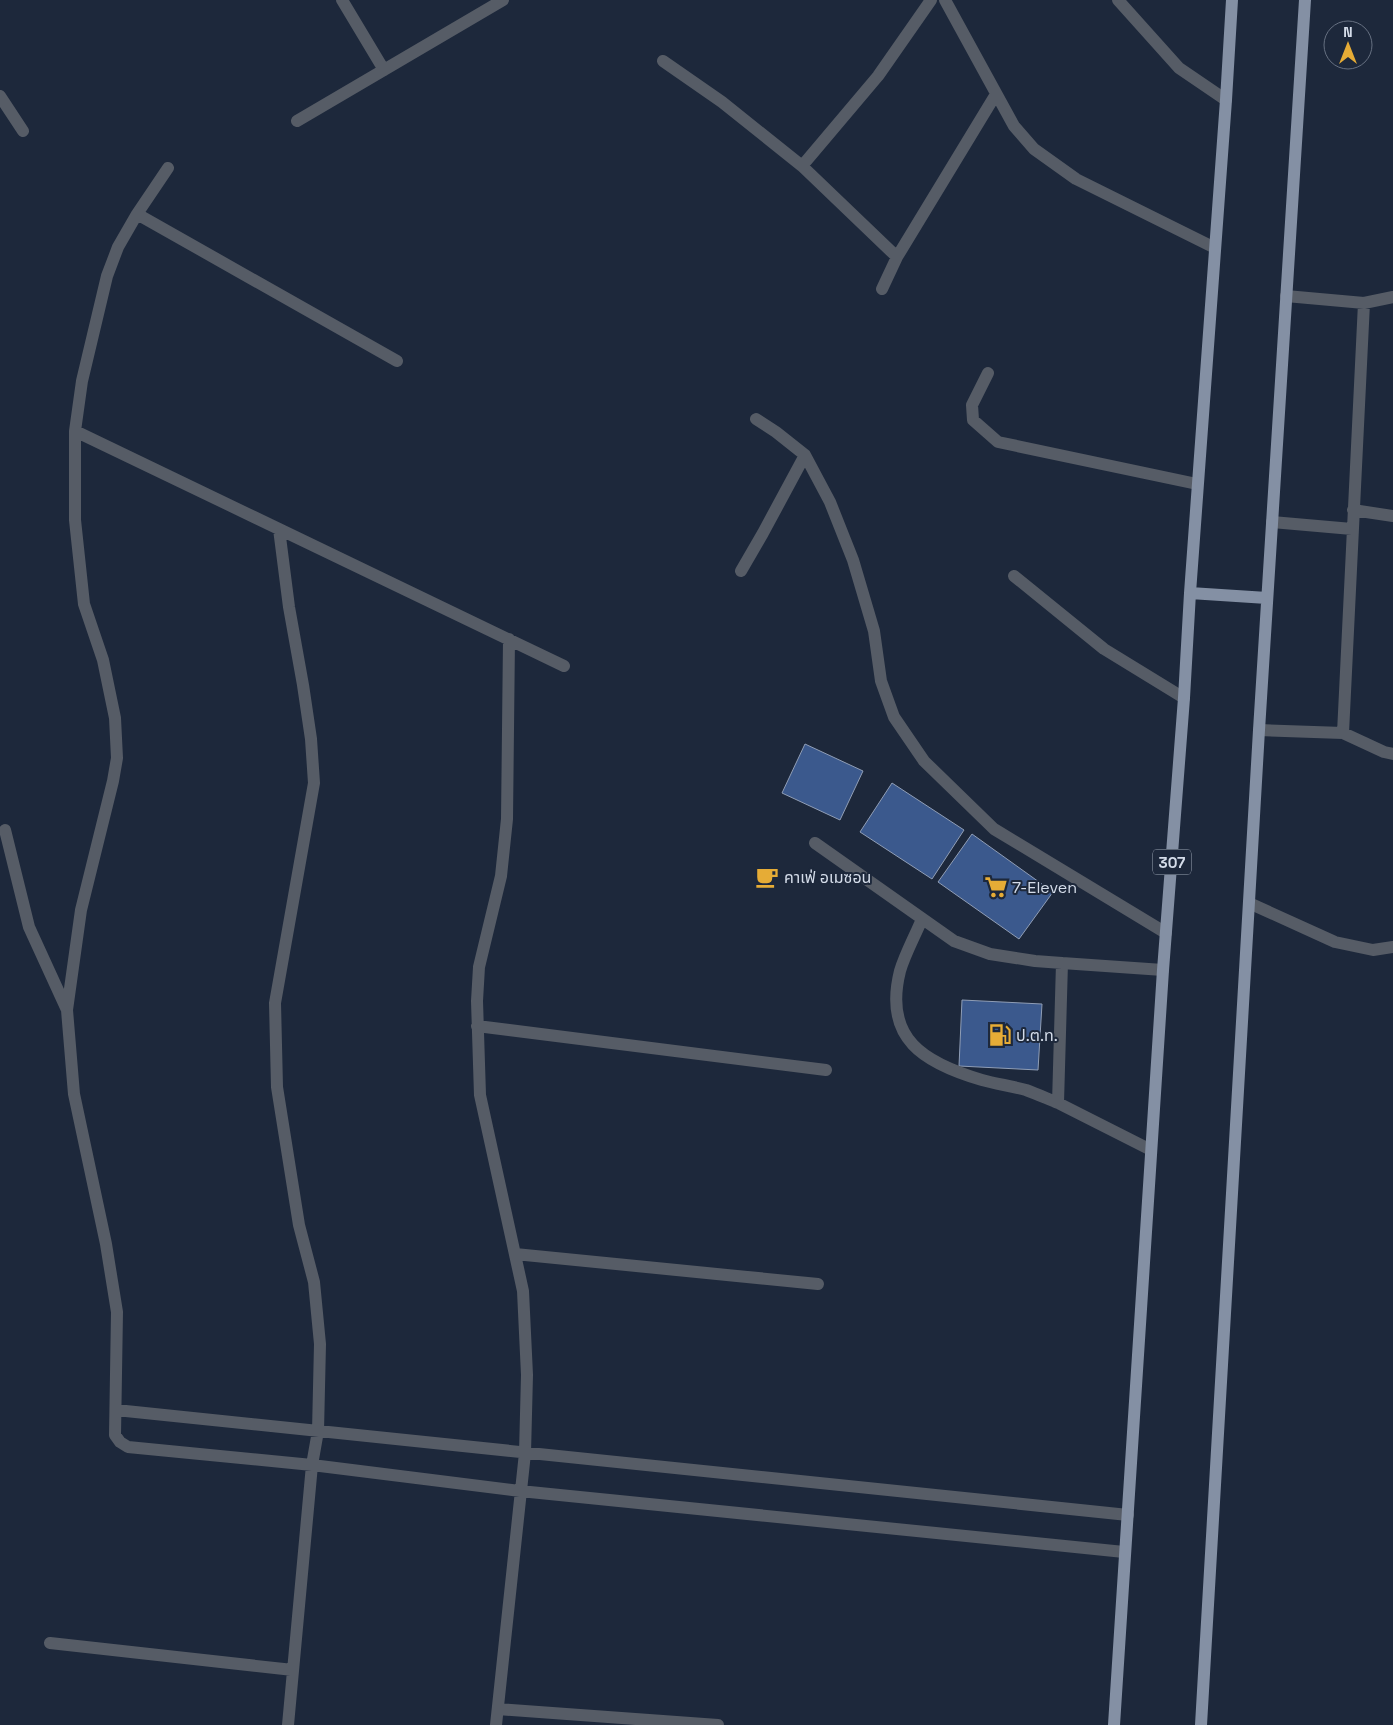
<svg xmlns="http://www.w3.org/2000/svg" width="1393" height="1725" font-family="'Space Grotesk','Noto Sans Thai',sans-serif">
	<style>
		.building { fill: #3b598d; stroke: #909eb6 }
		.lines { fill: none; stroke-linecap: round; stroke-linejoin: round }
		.minor { stroke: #565c66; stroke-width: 12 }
		.major { stroke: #8490a4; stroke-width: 12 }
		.labels { text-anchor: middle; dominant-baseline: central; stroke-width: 4; stroke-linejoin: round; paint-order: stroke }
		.shield { fill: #1d283b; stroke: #9da6b5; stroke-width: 1 }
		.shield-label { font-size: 15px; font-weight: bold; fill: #d4dce9 }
		.poi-label { font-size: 16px; fill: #d4dce9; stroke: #1d283b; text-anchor: start }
	</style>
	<rect width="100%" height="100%" fill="#1d283b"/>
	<path class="building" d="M805,744L863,771L840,820L782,793Z
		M892,783L964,830L932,879L860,832Z
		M972,834L1053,892L1019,939L938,882Z
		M962,1000L1042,1004L1038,1070L959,1066Z"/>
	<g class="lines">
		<path class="minor" d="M342,0L384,70
			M945,0L1014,126L1034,149L1076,179L1215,248
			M1118,0L1179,68L1226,100
			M663,61L722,102L802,166L897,257
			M0,96L23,131
			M297,121L503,0
			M802,166L878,76L931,0
			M168,168L137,214L118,247L107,276L82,381L75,431V520L84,604L103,660L115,718L117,758L113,781L81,910L67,1010L74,1094L106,1244L117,1312L115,1435L120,1442L128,1447L312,1465L520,1491L1124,1552
			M137,214L397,361
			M882,289L897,257L996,94
			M1286,296L1364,303L1393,297
			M988,373L972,405L973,420L998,442L1197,484
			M756,419L776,432L805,455L830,502L853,560L874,631L881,681L894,717L924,761L994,829L1166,933
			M75,431L564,666
			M1353,510L1393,516
			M1272,522L1352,529
			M279,529L289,607L303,685L311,739L314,783L275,1003L277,1087L299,1225L314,1282L320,1344L318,1431L312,1465L288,1725
			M741,571L763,533L805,455
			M1014,576L1104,649L1184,698
			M1259,730L1343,733L1384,752L1393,754
			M1343,733L1364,303
			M5,830L29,927L67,1010
			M815,843L954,941L990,954L1035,961L1062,963
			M1249,903L1335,942L1373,950L1393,947
			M922,919C915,936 905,954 900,971C883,1039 924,1063 982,1080C996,1084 1012,1086 1026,1090C1037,1094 1048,1099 1058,1103
			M477,1026L826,1070
			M1151,1150L1058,1103L1062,963L1163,970
			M515,1254L818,1284
			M116,1410L1128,1515
			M50,1643L293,1670
			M498,1709L718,1725
			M496,1725L525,1453L527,1375L523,1291L480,1095L477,1001L479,967L501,876L507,819L509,639"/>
		<path class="major" d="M1190,593L1267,598
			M1114,1725L1163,970L1184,698L1190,593L1226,100L1232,0
			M1201,1725L1259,730L1305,0"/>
	</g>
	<defs>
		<symbol id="cafe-bare" viewBox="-9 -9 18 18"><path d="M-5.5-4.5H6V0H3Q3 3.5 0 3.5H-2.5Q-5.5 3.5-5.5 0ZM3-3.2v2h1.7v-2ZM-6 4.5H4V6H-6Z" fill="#e6ac36" stroke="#1d283b" stroke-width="2.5" paint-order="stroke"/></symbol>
		<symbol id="supermarket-bare" viewBox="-9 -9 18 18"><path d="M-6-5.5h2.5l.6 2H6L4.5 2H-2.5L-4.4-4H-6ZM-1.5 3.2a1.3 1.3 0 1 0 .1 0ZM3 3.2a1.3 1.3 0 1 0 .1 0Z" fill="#e6ac36" stroke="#1d283b" stroke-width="2.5" paint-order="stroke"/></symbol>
		<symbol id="fuel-bare" viewBox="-9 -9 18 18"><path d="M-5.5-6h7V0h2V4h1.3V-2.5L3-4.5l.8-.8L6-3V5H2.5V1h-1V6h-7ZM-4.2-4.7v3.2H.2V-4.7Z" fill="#e6ac36" stroke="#1d283b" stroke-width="2.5" paint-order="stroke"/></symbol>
	</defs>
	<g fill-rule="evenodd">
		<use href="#cafe-bare" x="751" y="861" width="32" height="32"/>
		<use href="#supermarket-bare" x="980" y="871" width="32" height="32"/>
		<use href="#fuel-bare" x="984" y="1019" width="32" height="32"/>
	</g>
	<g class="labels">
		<rect class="shield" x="1153" y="849.5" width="38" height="25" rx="4"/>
		<g class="shield-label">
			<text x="1172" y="862">307</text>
		</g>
		<g class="poi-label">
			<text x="784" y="877">คาเฟ่ อเมซอน</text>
			<text x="1012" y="887">7-Eleven</text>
			<text x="1016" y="1035">ป.ต.ท.</text>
		</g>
	</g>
	<g transform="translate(1348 45)"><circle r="24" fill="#1d283b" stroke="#667081"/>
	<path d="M0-4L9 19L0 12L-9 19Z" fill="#e6ac36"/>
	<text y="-8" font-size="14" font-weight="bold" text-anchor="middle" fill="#d4dce9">N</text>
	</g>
</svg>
